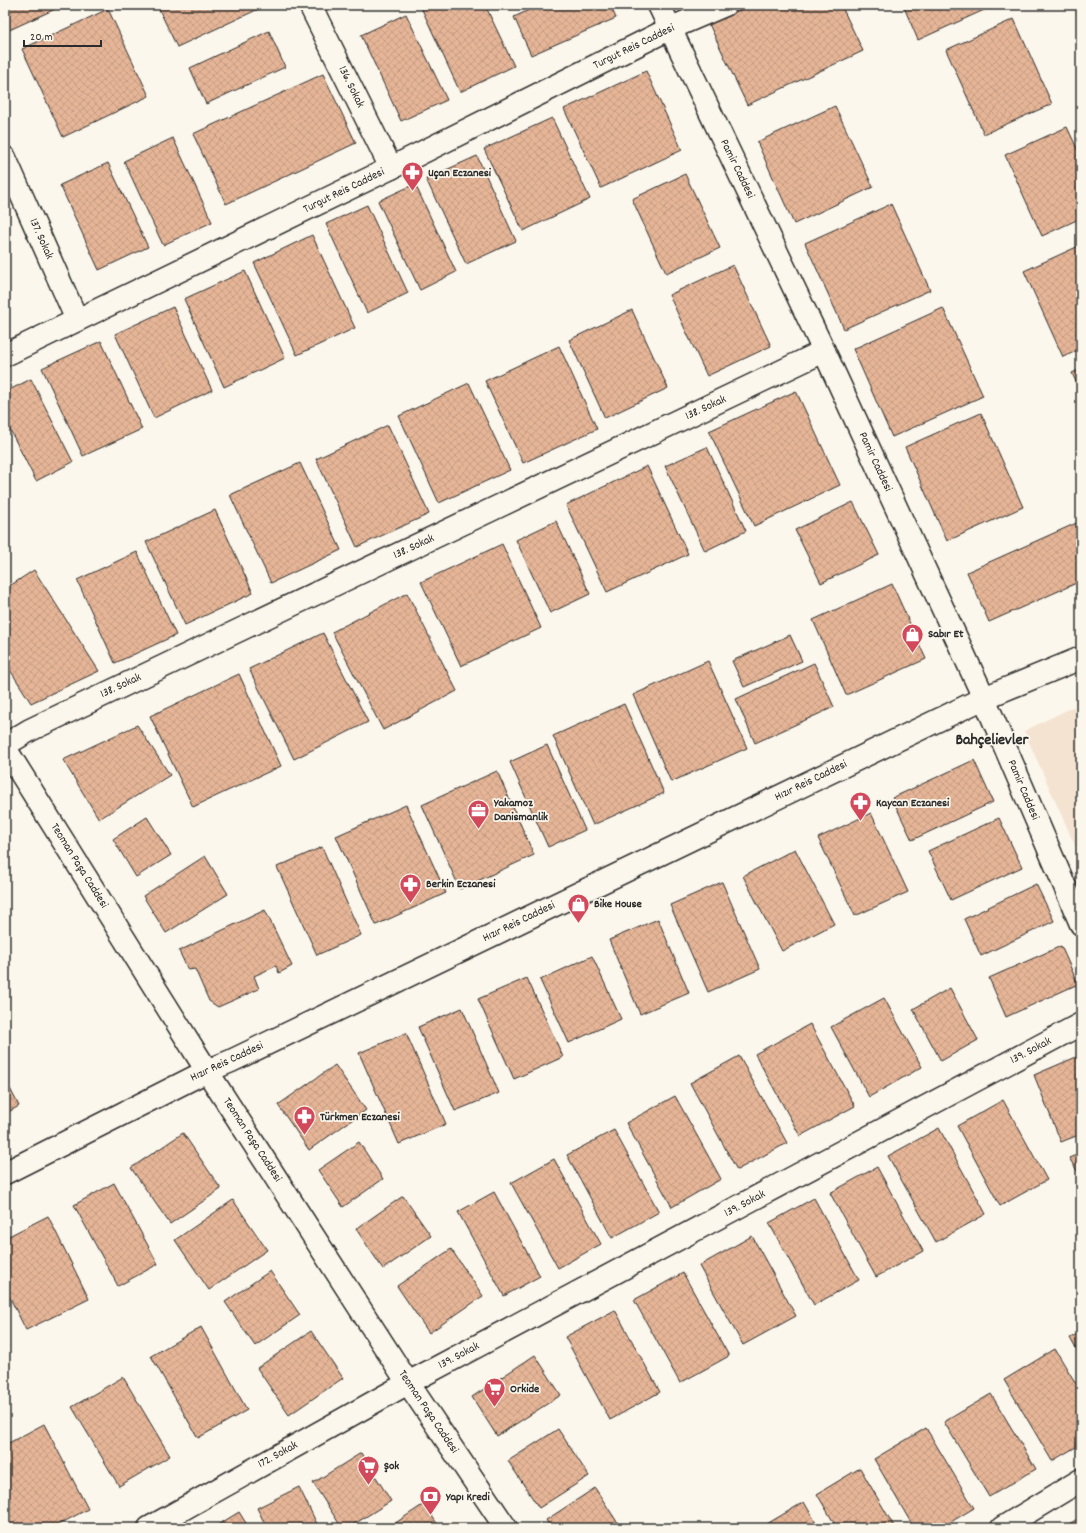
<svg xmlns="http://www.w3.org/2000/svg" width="1086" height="1533" font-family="Dekko,sans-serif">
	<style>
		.built { fill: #f5e3d2 }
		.building { fill: url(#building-cross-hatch); stroke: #2b2b2b }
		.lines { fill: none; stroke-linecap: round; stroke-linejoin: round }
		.minor-casing { stroke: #2b2b2b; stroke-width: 25 }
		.tertiary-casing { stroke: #2b2b2b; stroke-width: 25 }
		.minor { stroke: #fbf7ec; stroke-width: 22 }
		.tertiary { stroke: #fbf7ec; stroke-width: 22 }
		.labels { text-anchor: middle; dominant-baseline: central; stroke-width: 3.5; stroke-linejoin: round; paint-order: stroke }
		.street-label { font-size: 12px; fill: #2b2b2b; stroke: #fbf7ec }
		.poi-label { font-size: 12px; font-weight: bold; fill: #2b2b2b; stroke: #fbf7ec; text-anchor: start }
		.district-label { font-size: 16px; font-weight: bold; fill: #2b2b2b; stroke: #fbf7ec }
	</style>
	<defs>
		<pattern id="building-cross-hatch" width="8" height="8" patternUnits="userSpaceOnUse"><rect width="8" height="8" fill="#e6b597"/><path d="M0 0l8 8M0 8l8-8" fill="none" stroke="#c59c82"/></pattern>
	</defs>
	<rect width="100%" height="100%" fill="#fbf7ec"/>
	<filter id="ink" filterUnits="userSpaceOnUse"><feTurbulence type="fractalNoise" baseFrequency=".025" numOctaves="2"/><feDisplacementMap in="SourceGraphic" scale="8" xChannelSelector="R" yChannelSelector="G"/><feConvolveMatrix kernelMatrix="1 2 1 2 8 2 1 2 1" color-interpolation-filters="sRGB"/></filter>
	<g filter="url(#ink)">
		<path class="built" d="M1081,703V859L1024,731Z"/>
		<path class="building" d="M5,5H64L5,32Z
			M157,5H264L265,6L177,47Z
			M420,5H485L514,66L460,92Z
			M540,5H610L616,18L531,55L514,17Z
			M751,5H841L863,51L747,105L709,24Z
			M903,5H995L918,40Z
			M108,9L149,96L63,137L22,49Z
			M406,14L447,100L401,121L361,35Z
			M1014,19L1052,104L984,134L946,50Z
			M269,31L285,67L206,104L190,68Z
			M646,71L682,150L601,188L564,109Z
			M323,74L356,143L226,204L193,134Z
			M835,106L873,187L794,224L757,142Z
			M552,118L590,199L523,231L484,149Z
			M1067,127L1081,157V218L1042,236L1005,155Z
			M173,138L212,222L163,245L124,161Z
			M477,156L516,241L466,264L426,179Z
			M108,163L148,247L99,270L60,185Z
			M685,174L720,248L666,273L632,199Z
			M415,184L456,272L420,290L378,201Z
			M891,204L930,290L844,329L805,243Z
			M367,205L408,293L367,313L326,224Z
			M312,235L355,328L297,355L254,263Z
			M1081,245V349L1063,357L1024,271Z
			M733,265L771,346L707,376L669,295Z
			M245,271L285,358L224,387L184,299Z
			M173,307L212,390L154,418L115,334Z
			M943,308L983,396L892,437L853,349Z
			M632,310L668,388L605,418L569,340Z
			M101,341L142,429L83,456L42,368Z
			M559,346L597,429L523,463L485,381Z
			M1081,369V393L1072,373Z
			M31,379L73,462L36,481L5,420V392Z
			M469,383L510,470L439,503L399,416Z
			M796,391L840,485L754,526L709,431Z
			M981,413L1023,507L947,541L905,447Z
			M388,425L429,514L357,547L316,459Z
			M707,447L746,531L705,551L665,466Z
			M300,463L341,550L271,583L230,495Z
			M647,466L688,554L607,592L566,505Z
			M853,502L879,555L821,583L795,530Z
			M215,510L253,593L185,625L146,542Z
			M556,521L590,594L550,613L516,540Z
			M1081,521V581L989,622L967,572Z
			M502,544L541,628L461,666L421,582Z
			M137,552L176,635L115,663L77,580Z
			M34,570L99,671L31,703L5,662V589Z
			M892,584L926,659L846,695L813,620Z
			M407,593L457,691L383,730L332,632Z
			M323,633L368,722L294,759L249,669Z
			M790,635L802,661L744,687L732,661Z
			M708,661L747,748L671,782L633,695Z
			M814,663L834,707L755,743L736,699Z
			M239,674L281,766L193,807L150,716Z
			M624,704L664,793L593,825L553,736Z
			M137,725L170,775L99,819L63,760Z
			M547,745L585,830L548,847L510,762Z
			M974,760L993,802L912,840L892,798Z
			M497,771L534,855L460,889L422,805Z
			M406,805L446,893L376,925L336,836Z
			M871,813L908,892L855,916L818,838Z
			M147,817L171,855L136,877L113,839Z
			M999,818L1022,867L951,900L928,851Z
			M322,847L361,935L317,955L277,867Z
			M795,849L834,924L782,951L743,876Z
			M205,856L228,894L166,933L143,896Z
			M722,882L760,969L708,992L670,905Z
			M1036,884L1054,921L981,956L964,919Z
			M265,910L292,966L279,973L276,966L254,976L259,989L218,1007L209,1001L195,969L188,970L179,951Z
			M658,919L689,993L640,1014L609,940Z
			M1061,946L1078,984L1006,1017L989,978Z
			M592,956L621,1019L569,1043L540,980Z
			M527,978L563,1057L514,1079L478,999Z
			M950,988L978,1040L941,1061L913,1009Z
			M884,998L922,1067L869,1097L831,1027Z
			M462,1008L499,1093L455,1111L418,1027Z
			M810,1024L855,1106L800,1136L755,1054Z
			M406,1033L446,1124L399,1144L359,1053Z
			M1081,1055V1134L1061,1142L1034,1075Z
			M739,1056L787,1143L737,1170L690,1083Z
			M335,1065L366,1110L309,1150L278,1105Z
			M5,1079L19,1106L5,1114Z
			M675,1096L721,1179L672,1207L626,1123Z
			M1003,1100L1047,1180L1000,1206L957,1126Z
			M939,1128L986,1214L936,1242L888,1156Z
			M614,1130L659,1212L612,1238L567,1155Z
			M183,1133L221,1189L170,1224L131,1168Z
			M359,1142L383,1179L343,1207L318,1170Z
			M1081,1153V1177L1069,1158Z
			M554,1159L601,1244L558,1268L511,1183Z
			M877,1167L923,1251L876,1277L830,1193Z
			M114,1183L158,1264L118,1286L74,1205Z
			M494,1192L540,1276L504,1296L458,1212Z
			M403,1196L431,1236L383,1269L356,1229Z
			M814,1198L859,1280L814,1305L769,1223Z
			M233,1200L267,1250L209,1290L175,1240Z
			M48,1216L89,1299L26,1330L5,1288V1238Z
			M752,1236L796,1316L743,1345L699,1266Z
			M451,1249L483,1296L429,1333L397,1286Z
			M270,1271L300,1315L255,1346L225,1302Z
			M683,1273L729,1356L680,1383L634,1300Z
			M615,1310L660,1392L610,1420L565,1337Z
			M201,1327L247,1410L198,1438L151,1356Z
			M311,1331L343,1378L289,1415L257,1368Z
			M1081,1332V1358L1070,1338Z
			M1055,1349L1081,1392V1444L1052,1461L1004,1380Z
			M535,1355L561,1395L497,1436L472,1397Z
			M123,1377L170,1456L119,1486L72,1407Z
			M991,1394L1036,1469L989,1497L944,1422Z
			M44,1424L88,1509L52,1528H5V1445Z
			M926,1428L974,1508L941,1528H914L874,1459Z
			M558,1429L589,1476L539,1508L508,1461Z
			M361,1453L391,1501L348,1528H342L313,1483Z
			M860,1468L895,1528H837L817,1494Z
			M299,1487L319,1528H267L257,1508Z
			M595,1488L621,1528H551L546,1520Z
			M804,1502L819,1528H760Z
			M424,1504L440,1528H388Z
			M239,1512L249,1528H213Z
			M1081,1517V1528H1062Z"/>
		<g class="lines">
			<defs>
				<path id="minor" d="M310,5L391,168
					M5,158L77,320
					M5,745L30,730L824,351
					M5,1173L207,1071L231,1061L984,698L1081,658
					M149,1528L408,1383L1081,1024
					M1002,1528L1081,1480"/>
				<path id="tertiary" d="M659,5L824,351L984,698L1081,924
					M5,355L391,168L669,29L725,5
					M5,748L207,1071L408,1383L506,1528"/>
			</defs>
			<use href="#minor" class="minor-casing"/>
			<use href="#tertiary" class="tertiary-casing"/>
			<use href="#minor" class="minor"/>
			<use href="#tertiary" class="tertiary"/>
		</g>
	</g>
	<defs>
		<symbol id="pharmacy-pin" viewBox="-11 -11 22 30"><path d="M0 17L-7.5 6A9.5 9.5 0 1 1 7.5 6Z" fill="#d1495b" stroke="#fbf7ec"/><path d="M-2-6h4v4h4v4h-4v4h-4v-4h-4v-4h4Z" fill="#fff"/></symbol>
		<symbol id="shop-pin" viewBox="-11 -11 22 30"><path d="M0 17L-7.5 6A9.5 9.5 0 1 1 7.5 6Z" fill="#d1495b" stroke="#fbf7ec"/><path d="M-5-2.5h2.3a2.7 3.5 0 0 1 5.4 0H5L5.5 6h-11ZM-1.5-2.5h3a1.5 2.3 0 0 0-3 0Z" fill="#fff"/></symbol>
		<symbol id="office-pin" viewBox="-11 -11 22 30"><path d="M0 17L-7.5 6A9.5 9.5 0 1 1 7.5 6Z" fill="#d1495b" stroke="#fbf7ec"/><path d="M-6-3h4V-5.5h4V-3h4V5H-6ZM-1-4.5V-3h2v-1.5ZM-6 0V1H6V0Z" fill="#fff"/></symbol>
		<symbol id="supermarket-pin" viewBox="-11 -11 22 30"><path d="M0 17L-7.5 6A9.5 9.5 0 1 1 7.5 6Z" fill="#d1495b" stroke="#fbf7ec"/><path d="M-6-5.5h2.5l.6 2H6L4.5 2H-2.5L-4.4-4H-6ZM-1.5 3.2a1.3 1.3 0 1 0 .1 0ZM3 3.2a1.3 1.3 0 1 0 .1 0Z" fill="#fff"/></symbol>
		<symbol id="bank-pin" viewBox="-11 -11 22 30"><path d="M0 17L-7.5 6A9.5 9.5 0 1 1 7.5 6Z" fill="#d1495b" stroke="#fbf7ec"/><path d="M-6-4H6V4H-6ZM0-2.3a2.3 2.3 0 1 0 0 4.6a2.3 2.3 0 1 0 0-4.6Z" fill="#fff"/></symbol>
	</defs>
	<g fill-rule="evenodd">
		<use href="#pharmacy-pin" x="400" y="160" width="25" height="34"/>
		<use href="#shop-pin" x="900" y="622" width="25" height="34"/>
		<use href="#pharmacy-pin" x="848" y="790" width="25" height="34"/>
		<use href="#office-pin" x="466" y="798" width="25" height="34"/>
		<use href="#pharmacy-pin" x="398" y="872" width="25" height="34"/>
		<use href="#shop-pin" x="566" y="892" width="25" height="34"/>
		<use href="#pharmacy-pin" x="292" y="1104" width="25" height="34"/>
		<use href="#supermarket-pin" x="482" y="1376" width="25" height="34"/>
		<use href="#supermarket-pin" x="356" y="1454" width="25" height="34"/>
		<use href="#bank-pin" x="418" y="1484" width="25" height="34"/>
	</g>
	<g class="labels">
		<g class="street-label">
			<text transform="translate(634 47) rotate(-26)">Turgut Reis Caddesi</text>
			<text transform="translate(351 87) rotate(64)">136. Sokak</text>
			<text transform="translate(737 169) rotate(64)">Pamir Caddesi</text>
			<text transform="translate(344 191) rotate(-26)">Turgut Reis Caddesi</text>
			<text transform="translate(41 239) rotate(66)">137. Sokak</text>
			<text transform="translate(706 408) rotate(-25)">138. Sokak</text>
			<text transform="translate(875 462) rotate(65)">Pamir Caddesi</text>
			<text transform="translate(414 547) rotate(-25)">138. Sokak</text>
			<text transform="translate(121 686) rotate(-25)">138. Sokak</text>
			<text transform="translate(811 781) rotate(-26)">Hızır Reis Caddesi</text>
			<text transform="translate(1023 790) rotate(67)">Pamir Caddesi</text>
			<text transform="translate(79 866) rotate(58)">Teoman Paşa Caddesi</text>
			<text transform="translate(519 922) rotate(-26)">Hızır Reis Caddesi</text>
			<text transform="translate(1031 1051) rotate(-28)">139. Sokak</text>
			<text transform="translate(227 1062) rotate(-25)">Hızır Reis Caddesi</text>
			<text transform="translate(252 1140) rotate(57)">Teoman Paşa Caddesi</text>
			<text transform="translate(745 1204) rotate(-28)">139. Sokak</text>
			<text transform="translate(459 1356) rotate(-28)">139. Sokak</text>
			<text transform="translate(428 1412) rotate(56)">Teoman Paşa Caddesi</text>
			<text transform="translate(278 1455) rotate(-29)">172. Sokak</text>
		</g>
		<g class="poi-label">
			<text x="428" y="173">Uçan Eczanesi</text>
			<text x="928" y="634">Sabır Et</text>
			<text x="494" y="803">Yakamoz<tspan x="494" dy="14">Danismanlik</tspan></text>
			<text x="876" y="803">Kaycan Eczanesi</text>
			<text x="426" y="884">Berkin Eczanesi</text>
			<text x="594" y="904">Bike House</text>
			<text x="320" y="1117">Türkmen Eczanesi</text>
			<text x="510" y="1389">Orkide</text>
			<text x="384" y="1466">Şok</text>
			<text x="446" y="1497">Yapı Kredi</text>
		</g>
		<g class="district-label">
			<text x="992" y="740">Bahçelievler</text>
		</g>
	</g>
	<rect width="1086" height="1533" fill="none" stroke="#fbf7ec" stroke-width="20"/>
	<rect x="10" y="10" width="1066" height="1513" fill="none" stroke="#2b2b2b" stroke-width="1.5" filter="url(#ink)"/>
	<path d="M24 40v6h77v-6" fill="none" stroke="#2b2b2b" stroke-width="2"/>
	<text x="30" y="40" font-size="12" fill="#2b2b2b" stroke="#fbf7ec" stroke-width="3" paint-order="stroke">20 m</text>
</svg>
